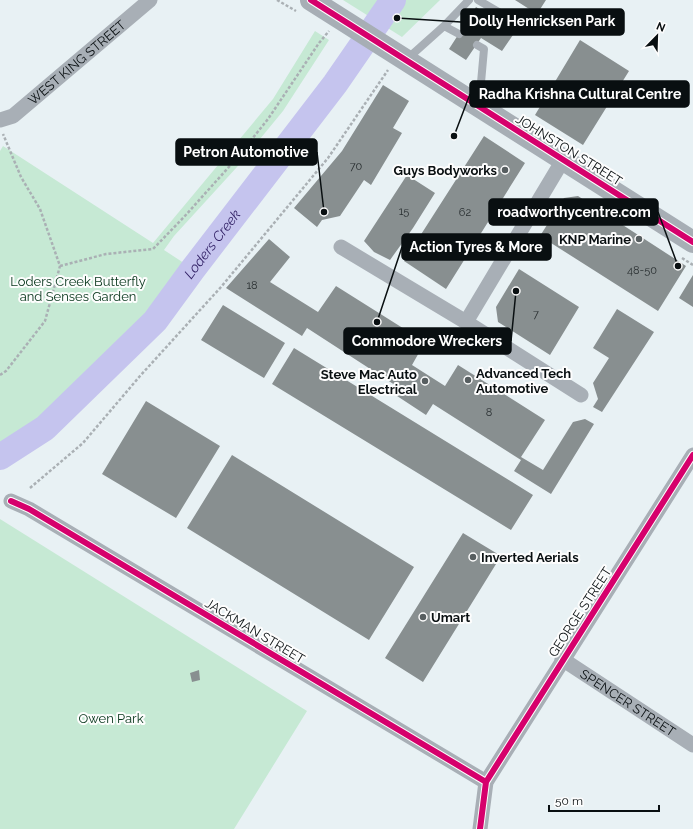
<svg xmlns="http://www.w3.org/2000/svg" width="693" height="829" font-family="Raleway,sans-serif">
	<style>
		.green { fill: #c6e9d4 }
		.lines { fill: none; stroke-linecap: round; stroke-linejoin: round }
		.river { stroke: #c5c4ee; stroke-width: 26 }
		.building { fill: #888f90 }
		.path { stroke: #aab0b4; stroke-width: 2.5; stroke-dasharray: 3 2; stroke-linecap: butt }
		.lane { stroke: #a8afb6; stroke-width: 8 }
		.street { stroke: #a8afb6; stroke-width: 15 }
		.secondary { stroke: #a7aeb5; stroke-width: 22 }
		.cycleway-casing { stroke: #fdfdfd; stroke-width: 8 }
		.cycleway { stroke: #d6006c; stroke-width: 6 }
		.poi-dot { fill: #575e60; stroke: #fdfdfd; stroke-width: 1.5 }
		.labels { text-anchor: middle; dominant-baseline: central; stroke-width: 4; stroke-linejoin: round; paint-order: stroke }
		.number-label { font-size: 11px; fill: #292f31 }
		.street-label { font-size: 13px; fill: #090f11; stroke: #fdfdfd }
		.poi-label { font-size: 13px; font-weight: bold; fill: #090f11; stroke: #fdfdfd; text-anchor: end }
		.park-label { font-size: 13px; fill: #053419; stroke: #fdfdfd }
		.water-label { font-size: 14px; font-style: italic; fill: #332267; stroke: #fdfdfd }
		.leader { fill: none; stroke: #090f11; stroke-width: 1.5 }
		.callout-dot { fill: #090f11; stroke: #fdfdfd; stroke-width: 1.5 }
		.callout { fill: #090f11; stroke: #090f11; stroke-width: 1.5 }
		.callout-label { font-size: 14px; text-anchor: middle; font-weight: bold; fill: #fff }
	</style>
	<rect width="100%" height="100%" fill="#e8f1f4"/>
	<path class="green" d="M343,0H440L402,37Z
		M315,31L329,40L283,111L237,167L174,236L164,250L193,269L155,321L45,428L0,457V151L3,146L153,243L273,99Z
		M0,519L307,711L234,829H0Z"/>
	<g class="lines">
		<path class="river" id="s1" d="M0,457L45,428L155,321L193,269L335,84L393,0"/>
	</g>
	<path class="building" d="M515,0H546L537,14Z
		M476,7L515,32L502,51L481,38L466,60L449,49Z
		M580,40L629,71L583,145L535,115Z
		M383,85L409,101L393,128L402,133L371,185L364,180L340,216L322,220L317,227L294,208L342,151Z
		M484,136L525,163L446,289L404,261Z
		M407,175L435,193L413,228L390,260L374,252L364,241Z
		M578,196L686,266L658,311L540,236L564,198Z
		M269,239L290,257L270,282L318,312L336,286L425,342L412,365L445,386L458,365L545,420L521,457L543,470L573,422L585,419L594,424L551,494L514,471L521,460L433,404L426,415L394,394L398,387L307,328L302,336L226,288Z
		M519,269L579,307L550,355L498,322L496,307Z
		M693,275V307L679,298Z
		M223,305L285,343L264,378L201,340Z
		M617,309L654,332L602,412L593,407L598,399L593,383L609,358L593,348Z
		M294,348L533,495L511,530L272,384Z
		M146,401L220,446L176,518L102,474Z
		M232,455L414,567L369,640L187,528Z
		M463,533L501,556L423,682L385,658Z
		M199,670L200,680L192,682L190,673Z"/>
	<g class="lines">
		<path class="path" d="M277,0L296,11
			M682,258L693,265
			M60,266L106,254L153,249L184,217L236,159L268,119L319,43L329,31
			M0,375L6,371L45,321L60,266L40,209L21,177L3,134
			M30,488L83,443L140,376L221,287L328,158L388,70"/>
		<path class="lane" d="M478,0L521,25
			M444,26L469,0
			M477,45L484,49L479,105
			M406,60L444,26L459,34"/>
		<g class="street">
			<path id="s2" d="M0,120L13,116L150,0"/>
			<path d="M341,247L466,322L581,395"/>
			<path d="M466,322L563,160"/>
			<path d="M11,501L29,509L486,782"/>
			<path id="s3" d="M562,659L693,745"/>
			<path d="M480,829L486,782L693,455"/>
		</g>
		<path class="secondary" d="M311,0L693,242"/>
		<defs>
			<path id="cycleway" d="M311,0L693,242
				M11,501L29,509L486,782
				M480,829L486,782L693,455"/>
		</defs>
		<use href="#cycleway" class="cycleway-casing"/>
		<use href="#cycleway" class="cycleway"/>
	</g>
	<g class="poi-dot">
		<circle cx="505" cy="170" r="4"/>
		<circle cx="639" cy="239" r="4"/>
		<circle cx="468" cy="380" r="4"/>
		<circle cx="425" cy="381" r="4"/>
		<circle cx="473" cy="557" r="4"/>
		<circle cx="423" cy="617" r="4"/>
	</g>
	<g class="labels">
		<g class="number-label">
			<text x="356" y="166">70</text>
			<text x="404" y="211">15</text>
			<text x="465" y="212">62</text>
			<text x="642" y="270">48-50</text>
			<text x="252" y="285">18</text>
			<text x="536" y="314">7</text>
			<text x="489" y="412">8</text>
		</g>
		<g class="street-label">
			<text stroke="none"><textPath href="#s2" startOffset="97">WEST KING STREET</textPath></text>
			<text transform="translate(569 150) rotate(32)">JOHNSTON STREET</text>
			<text transform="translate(580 612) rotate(-57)">GEORGE STREET</text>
			<text transform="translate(255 631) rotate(31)">JACKMAN STREET</text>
			<text stroke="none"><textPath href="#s3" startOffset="79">SPENCER STREET</textPath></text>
		</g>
		<g class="poi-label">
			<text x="497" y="170">Guys Bodyworks</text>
			<text x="631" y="239">KNP Marine</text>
			<text x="476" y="373" text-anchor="start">Advanced Tech<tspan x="476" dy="15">Automotive</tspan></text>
			<text x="417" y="374">Steve Mac Auto<tspan x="417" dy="15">Electrical</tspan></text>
			<text x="481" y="557" text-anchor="start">Inverted Aerials</text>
			<text x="431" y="617" text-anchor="start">Umart</text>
		</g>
		<g class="park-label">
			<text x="78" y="281">Loders Creek Butterfly<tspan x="78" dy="15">and Senses Garden</tspan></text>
			<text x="111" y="718">Owen Park</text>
		</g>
		<g class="water-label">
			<text stroke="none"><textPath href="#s1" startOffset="303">Loders Creek</textPath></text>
		</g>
	</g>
	<path class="leader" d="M397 18L461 22M454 136L470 94M324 212L317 152M678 266L658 212M377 322L402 247M516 291L511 341"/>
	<g class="callout-dot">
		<circle cx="397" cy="18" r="4"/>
		<circle cx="454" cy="136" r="4"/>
		<circle cx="324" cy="212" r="4"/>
		<circle cx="678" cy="266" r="4"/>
		<circle cx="377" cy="322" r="4"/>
		<circle cx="516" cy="291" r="4"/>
	</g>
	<g class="callout">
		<rect x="461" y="9" width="163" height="26" rx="4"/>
		<rect x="470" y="81" width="219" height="26" rx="4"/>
		<rect x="176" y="139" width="141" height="26" rx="4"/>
		<rect x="489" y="199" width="169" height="26" rx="4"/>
		<rect x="402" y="234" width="149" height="26" rx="4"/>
		<rect x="344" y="328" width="167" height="26" rx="4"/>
	</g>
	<g class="callout-label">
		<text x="542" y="26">Dolly Henricksen Park</text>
		<text x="580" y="99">Radha Krishna Cultural Centre</text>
		<text x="246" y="157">Petron Automotive</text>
		<text x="574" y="217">roadworthycentre.com</text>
		<text x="476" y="252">Action Tyres &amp; More</text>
		<text x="427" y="346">Commodore Wreckers</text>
	</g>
	<g transform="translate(657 36) rotate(23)" stroke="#fdfdfd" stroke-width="3" paint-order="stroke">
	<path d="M0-3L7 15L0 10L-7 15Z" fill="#090f11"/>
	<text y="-6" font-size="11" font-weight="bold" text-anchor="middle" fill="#090f11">N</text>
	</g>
	<path d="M549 805v6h110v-6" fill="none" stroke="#090f11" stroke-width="2"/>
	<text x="555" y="805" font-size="12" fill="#090f11" stroke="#fdfdfd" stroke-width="3" paint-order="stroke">50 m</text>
</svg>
